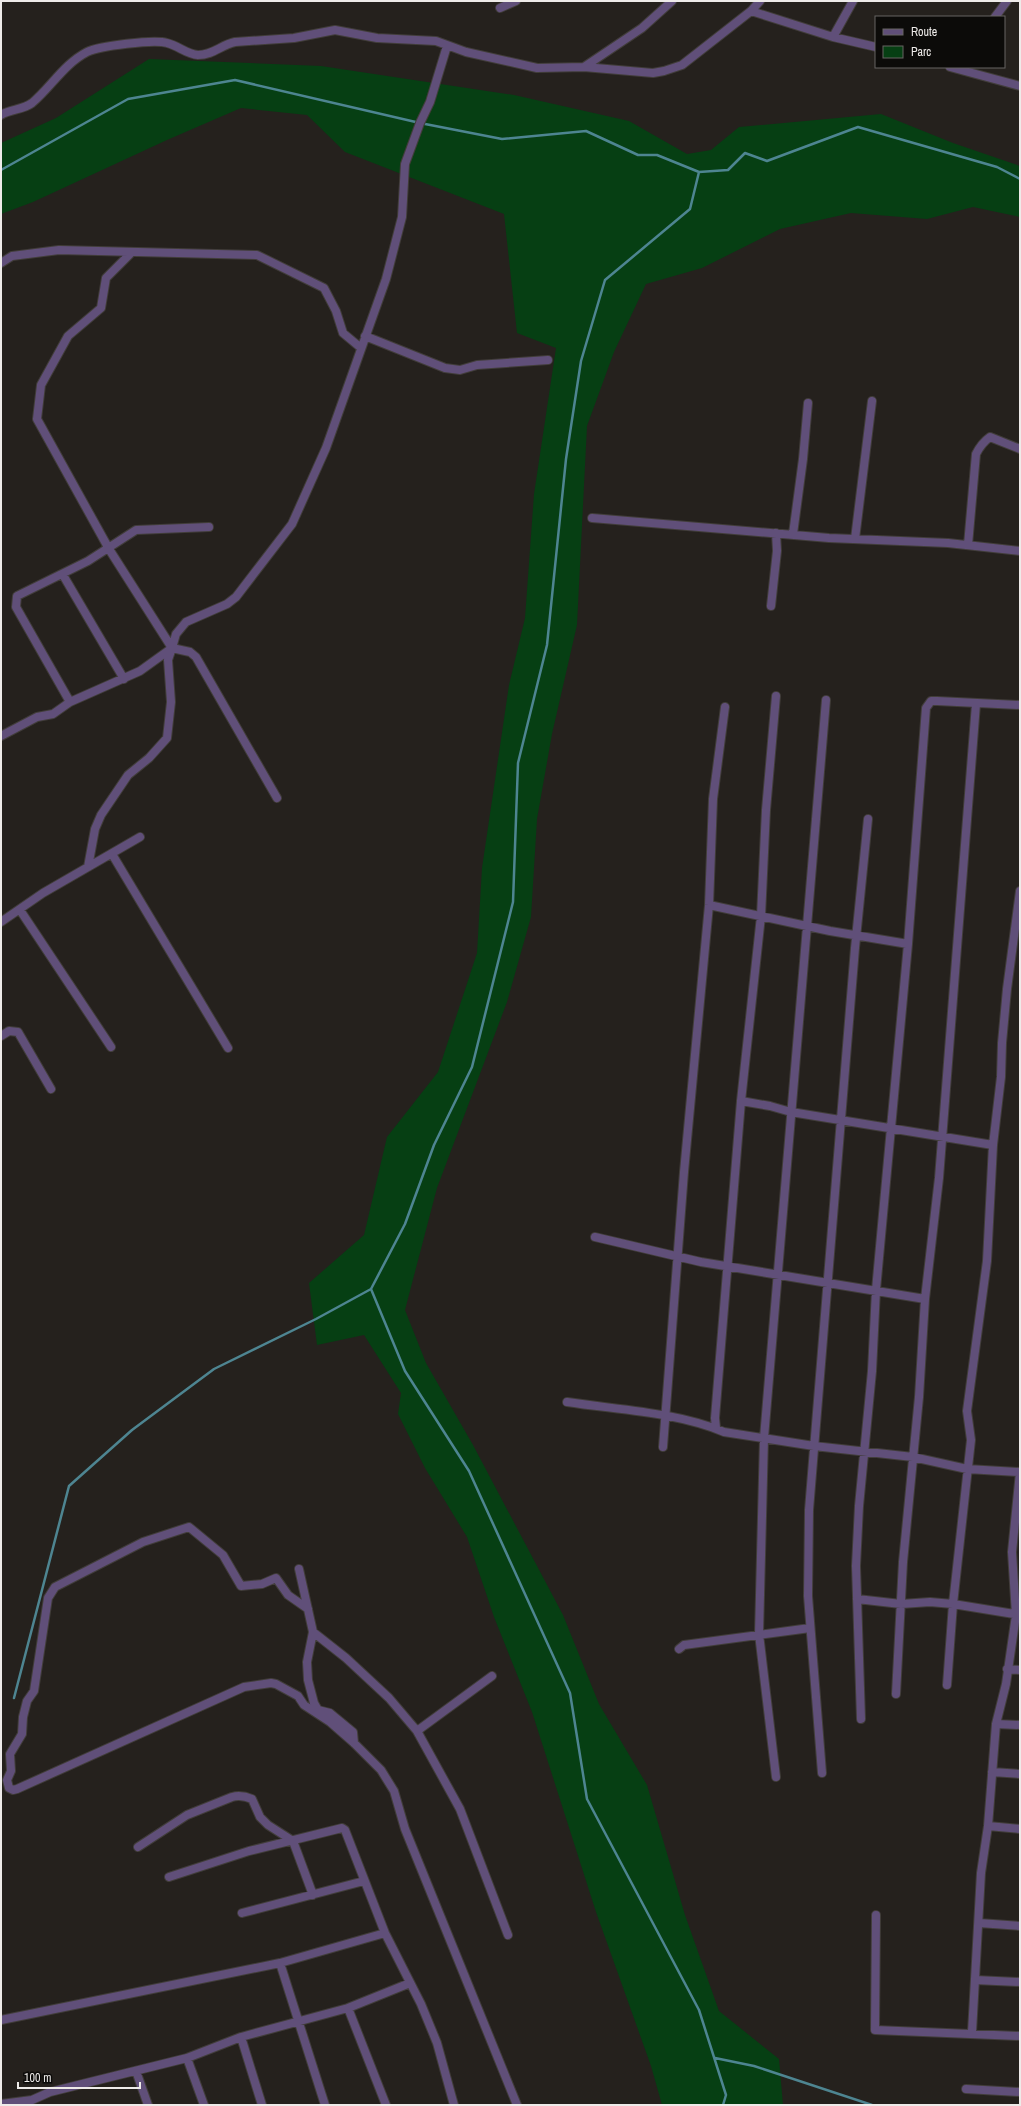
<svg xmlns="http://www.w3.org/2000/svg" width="1021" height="2106" font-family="'Archivo Narrow',sans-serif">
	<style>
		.green { fill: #063f13 }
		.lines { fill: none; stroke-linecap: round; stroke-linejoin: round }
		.stream { stroke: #4e8591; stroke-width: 2.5 }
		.minor-casing { stroke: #413d3a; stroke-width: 10 }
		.minor { stroke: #604f79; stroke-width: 8 }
	</style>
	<rect width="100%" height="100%" fill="#25211d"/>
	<path class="green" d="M149,59L321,66L514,95L629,121L687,154L711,150L739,127L881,114L953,143L1020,166V217L973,207L927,219L851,213L780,229L702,268L646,284L614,352L587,426L577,625L552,734L537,819L531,917L507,1002L437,1188L405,1310L426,1363L473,1445L563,1615L599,1704L647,1785L685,1915L719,2011L779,2059L783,2105H662L651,2066L596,1912L532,1712L494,1617L467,1537L425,1468L398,1414L401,1393L364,1335L317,1345L309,1283L364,1235L387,1137L438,1072L477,953L482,868L509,685L525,618L534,494L556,348L517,333L504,214L345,152L307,115L241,108L167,140L33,202L1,214V143L56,118Z"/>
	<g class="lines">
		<path class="stream" d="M1,170L128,99L235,80L420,123L502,139L586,131L638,155H657L699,172L728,170L745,153L767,161L858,127L997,167L1020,179
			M699,172L690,209L605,280L581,361L566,459L547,645L518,763L513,902L472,1067L434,1145L405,1224L371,1289L405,1371L469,1471L570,1693L587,1799L699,2010L726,2095L723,2105
			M14,1698L69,1486L132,1430L214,1369L316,1319L371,1289
			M715,2058L754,2066L872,2105"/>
		<defs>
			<path id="minor" d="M500,8L516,1
				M751,11L833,37L876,47
				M995,17L1007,1
				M833,37L853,1
				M584,67L653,73L664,71L682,65L751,11L760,1
				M950,67L1020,86
				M1,115C10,109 23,110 32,103C51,87 64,64 87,52C99,46 154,39 167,43C179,46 186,54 198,55C213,55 221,45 235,42L294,38L335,30L377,38L436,41L466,52L537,68L584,67L642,28L672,1
				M131,253L106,278L101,308L68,336L41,385L37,419L109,549L172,648L190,652L196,657L277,798
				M1,263L12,256L59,250L257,255L324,288L336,311L343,333L361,348
				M365,336L445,368L460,370L477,365L548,360
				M592,518L829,538L948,543L1020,551
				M793,534L803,459L808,403
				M855,539L872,401
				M968,545L976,454C980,446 983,442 990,437L1020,449
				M63,575L124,679
				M771,606L777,551L776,533
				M70,702L16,607L17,596L88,561L136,530L209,527
				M1,736L37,717L53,714L70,702L140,671L172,648L176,634L186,622L227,604L236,597L292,524L326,448L386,279L402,217L405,164L420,123L430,102L447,46
				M112,854L228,1048
				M88,867L95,829L101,815L128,775L149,758L167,738L171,702L168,660L172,648
				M709,905L830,931L908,944
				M20,910L111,1047
				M1,922L43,893L140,837
				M1,1036L9,1031L18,1032L51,1089
				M741,1101L770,1106L791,1112L993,1145
				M595,1237L701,1262L925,1299
				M567,1402C619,1410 676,1412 724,1432L814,1446L913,1457L967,1469L1020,1472
				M716,1428L715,1418L741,1101L761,916L766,810L776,696
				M663,1447L684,1172L709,905L713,799L725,707
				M299,1569L313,1632L307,1662L308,1680L314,1703L318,1710L330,1713L353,1732L354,1743
				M857,1599L901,1604L930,1602L953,1604L1020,1615
				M308,1609L288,1595L276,1578L262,1584L241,1586L223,1555L189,1527L143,1542L55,1587L48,1598L34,1691L27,1701L23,1717L22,1734L10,1754L11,1771L7,1780L9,1788L13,1790L17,1789L244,1687L271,1683L276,1684L298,1696L304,1705L330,1722L354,1743L381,1770L394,1791L405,1829L517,2105
				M313,1632L346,1658L389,1698L417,1731L460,1809L508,1935
				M679,1649L684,1645L810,1628
				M1007,1669L1020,1670
				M947,1685L953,1604L971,1440L967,1411L987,1261L993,1145L1001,1077L1002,1043L1007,989L1020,891
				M896,1694L903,1562L919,1397L925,1299L939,1178L976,704
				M861,1719L856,1566L859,1506L872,1371L876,1290L908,944L926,708L931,701H937L1020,705
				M996,1724L1020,1725
				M417,1731L492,1676
				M992,1772L1020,1774
				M822,1773L808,1596L809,1510L855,948L868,819
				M776,1777L759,1634L764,1438L826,700
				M988,1826L1020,1829
				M138,1847L187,1815L232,1797C239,1795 245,1796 252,1799L260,1817L268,1825L293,1841L313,1895
				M169,1877L249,1851L342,1828L345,1830L385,1933L421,2004L437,2043L454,2105
				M242,1913L364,1881
				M876,1915L875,2030L1020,2036
				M979,1923L1020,1926
				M280,1963L325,2105
				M975,1980L1020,1982
				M1,2020L280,1963L385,1933
				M972,2032L981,1873L988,1826L996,1724L1006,1684L1016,1615L1012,1552L1020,1472
				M241,2037L262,2105
				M187,2058L204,2105
				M136,2071L148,2105
				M966,2089L1020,2092
				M1,2104L32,2100L50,2092L187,2058L241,2037L348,2008
				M386,2105L348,2008L410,1983"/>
		</defs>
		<use href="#minor" class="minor-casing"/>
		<use href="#minor" class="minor"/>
	</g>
	<rect width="1021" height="2106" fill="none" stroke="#eeebe9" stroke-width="4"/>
	<rect x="875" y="16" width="130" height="52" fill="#0c0b09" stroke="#666563"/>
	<rect x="883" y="29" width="20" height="6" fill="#604f79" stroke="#666563"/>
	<text x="911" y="36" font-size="12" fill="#eeebe9">Route</text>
	<rect x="883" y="46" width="20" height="12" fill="#063f13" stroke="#666563"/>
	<text x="911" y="56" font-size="12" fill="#eeebe9">Parc</text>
	<path d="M18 2082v6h122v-6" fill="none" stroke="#eeebe9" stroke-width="2"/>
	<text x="24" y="2082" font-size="12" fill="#eeebe9" stroke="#0c0b09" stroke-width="3" paint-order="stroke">100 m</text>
</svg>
